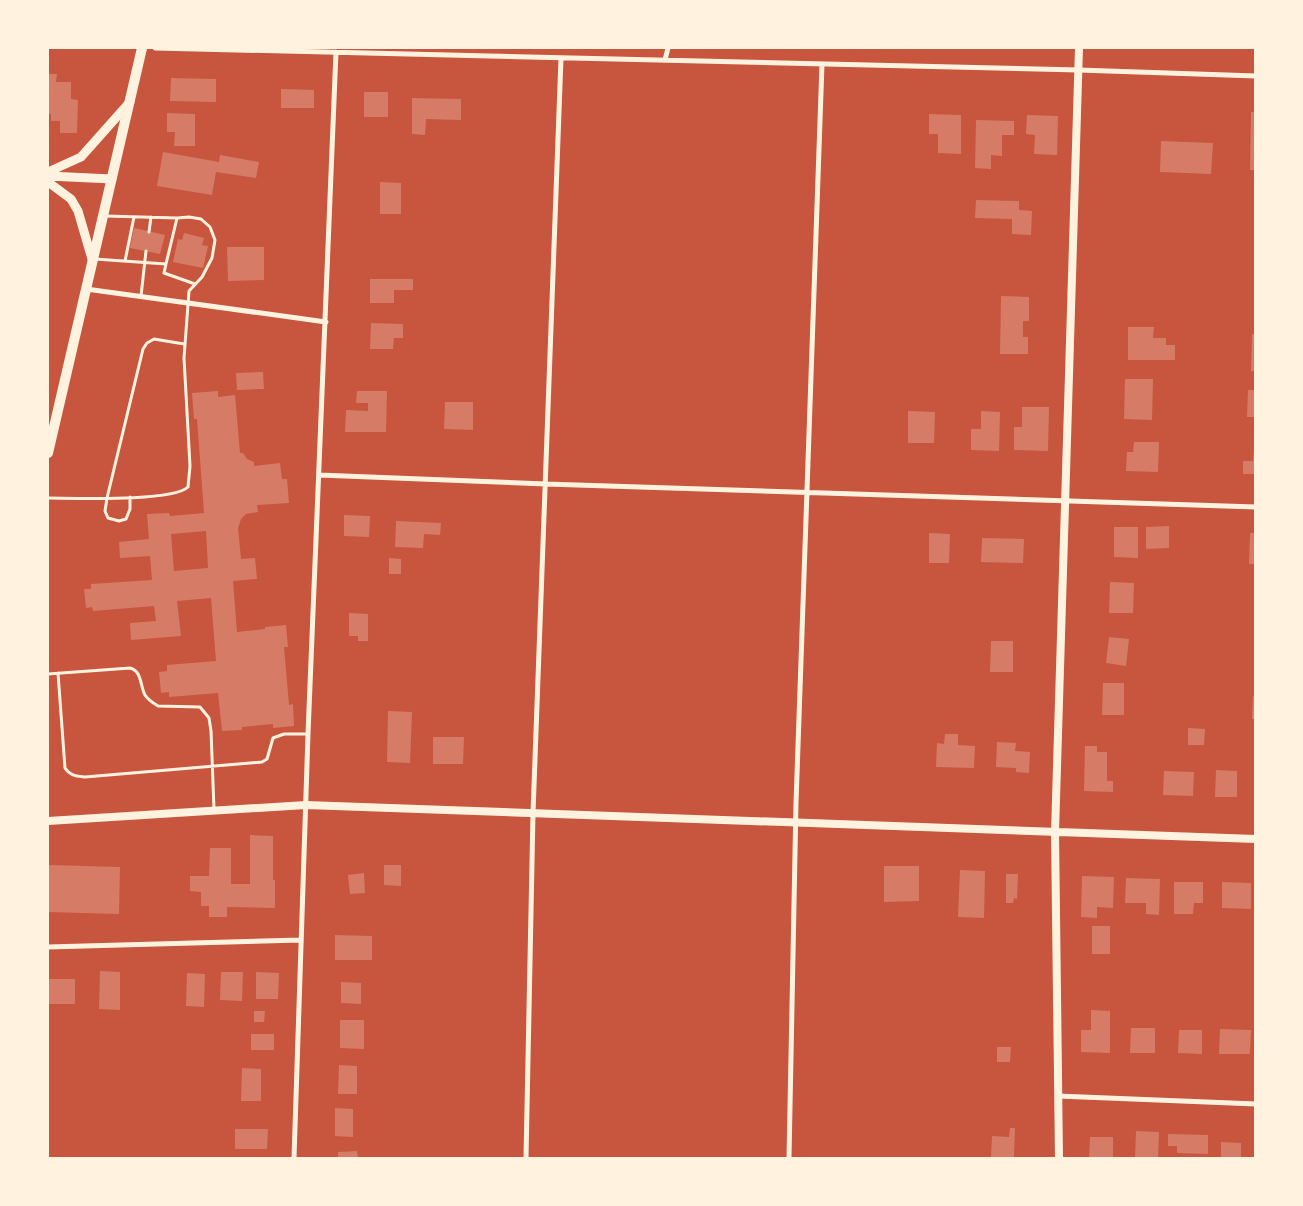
<svg xmlns="http://www.w3.org/2000/svg" width="1303" height="1206" font-family="Manrope,sans-serif">
	<style>
		.building { fill: #d67c66; fill-rule: evenodd }
		.lines { fill: none; stroke-linecap: round; stroke-linejoin: round }
		.service { stroke: #fff3e0; stroke-width: 3 }
		.minor { stroke: #fff3e0; stroke-width: 5 }
		.tertiary { stroke: #fff3e0; stroke-width: 8 }
		.secondary { stroke: #fff3e0; stroke-width: 9 }
		.primary { stroke: #fff3e0; stroke-width: 10 }
	</style>
	<rect width="100%" height="100%" fill="#c8553d"/>
	<path class="building" d="M48,74H57L56,82H71V99L78,100L77,133H60V121H51V114H48Z
		M171,78L216,79V102L170,101Z
		M281,89L314,90V108H281Z
		M364,92H388V117H364Z
		M412,98L461,99V120L426,119L425,135L412,134Z
		M1251,112H1256V170H1250Z
		M167,113L195,114V146H174L175,132H167Z
		M929,114L961,115V154L938,153V134H929Z
		M1027,115L1058,116L1057,155L1034,154L1035,135L1026,134Z
		M976,120L1014,121V135H1002V156L991,155V169L975,168Z
		M1161,141L1213,143L1211,174L1160,172Z
		M163,152L219,162L220,155L259,162L256,178L216,172L212,195L157,186Z
		M380,182L401,183V214H380Z
		M976,200L1019,201V210L1032,211L1031,235L1012,234V219L975,218Z
		M134,228L165,235L160,254L130,248Z
		M184,233L204,238L202,245L208,246L203,268L173,262L178,239L182,240Z
		M227,247H264V280L228,281Z
		M370,279H413V290H394V303H370Z
		M1001,296L1029,297V321H1023V337H1028V354H1000Z
		M371,323L403,324V338H394L393,349H370Z
		M1128,327H1154L1153,338H1166V345H1175V360H1128Z
		M1252,334H1256V371H1251Z
		M263,372L264,389L237,390L236,373Z
		M1125,379H1153L1152,420L1124,419Z
		M1248,390H1256V417H1247Z
		M218,391V397L235,395L240,453H243L247,459L254,462V466L280,463L282,479H287L289,503L257,505L258,512L246,514L241,519L238,528L241,559L255,558L257,579L233,581L237,632L265,629V627L286,625L288,647H284L289,705L293,704L294,726L273,728V724L242,727V730L222,731L218,693L169,697V692L161,693L159,672L167,671V665L216,661L211,598L177,601L181,636L131,640L130,623L156,621L154,606L93,611L92,607L86,608L84,589H91V584L152,580L150,556L120,558L119,542L149,539L147,514L169,513L170,516L204,513L197,419H194L192,393ZM206,531L208,568L174,571L171,534Z
		M357,391H387L386,432H345L346,410L368,411V403H356Z
		M445,402H473V430L444,429Z
		M1022,407H1049L1048,451L1014,450V427H1022Z
		M908,411L935,412L934,443H908Z
		M981,411L1000,412L999,451L971,450V429H981Z
		M1134,442H1159L1158,472L1126,471L1127,452H1133Z
		M1254,446H1256V474H1243V461H1253Z
		M344,515L370,516L369,537L344,536Z
		M396,521L441,523L440,535L424,534L423,548L395,547Z
		M1169,526V548L1146,549V527Z
		M1114,527H1138V558L1114,557Z
		M929,533L950,534L949,563H929Z
		M1250,533H1256V564H1249Z
		M982,538L1024,539L1023,563L981,562Z
		M389,558L401,559V574H389Z
		M1110,582L1134,583L1133,613H1109Z
		M349,613L368,614V641H358V636H349Z
		M1109,637L1129,639L1126,666L1106,663Z
		M991,641H1013V672H990Z
		M1103,683H1124V715H1102Z
		M1253,696H1256V719H1252Z
		M388,711L412,712L410,763L387,762Z
		M1188,728L1205,729L1204,745H1188Z
		M945,734H958V745L975,746L974,768L936,767L937,743L944,744Z
		M433,737H464L463,764H433Z
		M997,742L1016,743L1015,751L1030,752L1029,773L1016,772V768L996,767Z
		M1085,746H1097V752H1107V781H1113V792L1084,791Z
		M1216,770L1237,771V797H1215Z
		M1164,771L1194,772L1193,796L1163,795Z
		M250,835L273,836V880H275V908L227,907V917H209V906H201V892L190,891V876H209L210,848H231V884H250Z
		M48,865L120,867L119,914L48,912Z
		M384,865H401V886L384,885Z
		M884,866H919V901L884,902Z
		M960,870L985,871L984,918L958,917Z
		M364,873L365,893L350,894L348,875Z
		M1006,874H1018L1017,899L1014,898L1013,903H1006Z
		M1082,876L1114,877L1113,908L1097,907V918L1081,917Z
		M1126,878L1160,879L1159,915L1146,914V903H1125Z
		M1174,882H1203V903H1194L1193,914H1174Z
		M1222,882L1251,883V909L1222,908Z
		M1092,926H1110V954H1092Z
		M335,935L372,936V960H335Z
		M100,971L120,972V1010L99,1009Z
		M221,972H243L242,1001L220,1000Z
		M256,972L279,973L278,999H256Z
		M187,973L205,974L204,1007L186,1006Z
		M48,979H75V1004H48Z
		M341,982L361,983V1004L341,1003Z
		M1091,1010L1110,1011V1053L1081,1052V1030H1091Z
		M254,1011H265L264,1022H254Z
		M340,1020H364V1049L340,1048Z
		M1131,1028H1155V1053H1130Z
		M1220,1029L1251,1030L1250,1054H1219Z
		M1179,1030H1202V1054L1178,1053Z
		M251,1034H274V1050H251Z
		M997,1047H1011L1010,1062H997Z
		M339,1065L357,1066V1094H338Z
		M242,1068L261,1069V1101H241Z
		M335,1108L353,1109V1137L335,1136Z
		M1010,1128H1015L1014,1157H991L992,1136L1009,1137Z
		M235,1129H268L267,1149H235Z
		M1136,1131L1159,1132L1158,1158H1135Z
		M1168,1134L1208,1135V1154L1177,1153V1146H1168Z
		M1090,1137H1113V1158H1089Z
		M1221,1142L1241,1143V1158H1221Z
		M357,1151L358,1158H338V1152Z"/>
	<g class="lines">
		<path class="service" d="M149,232L151,217
			M95,259L166,264L177,218L106,216
			M125,261L134,217
			M166,264L164,273L195,284
			M141,296L146,251
			M130,497V509L126,519L119,521L108,518L105,511L107,498L143,349L147,343L154,339L184,344
			M48,498C73,498 172,502 188,487L190,466L184,358L189,291L202,277L212,258L215,240L210,227L201,219L189,217L177,218
			M58,673L65,768C70,776 77,776 85,777L262,762L267,759L273,738L284,734H308
			M48,674L130,668C142,671 140,686 145,695C148,700 153,703 158,706L200,707L209,718L211,731L214,809"/>
		<path class="minor" d="M155,48L1079,70L1256,76
			M665,60L668,48
			M86,289L326,322
			M319,475L546,484L1256,507
			M48,947L301,940
			M1058,1096L1256,1104
			M294,1158L308,734L336,52
			M526,1158L533,813L561,58
			M789,1158L796,803L822,64"/>
		<path class="tertiary" d="M48,821L306,805L1256,839
			M1059,1158L1055,832L1079,48"/>
		<path class="secondary" d="M48,172L81,157L130,102
			M48,176L112,179
			M48,182L71,199L78,211L92,259"/>
		<path class="primary" d="M48,453L142,48"/>
	</g>
	<rect width="1303" height="1206" fill="none" stroke="#fff3e0" stroke-width="98"/>
</svg>
